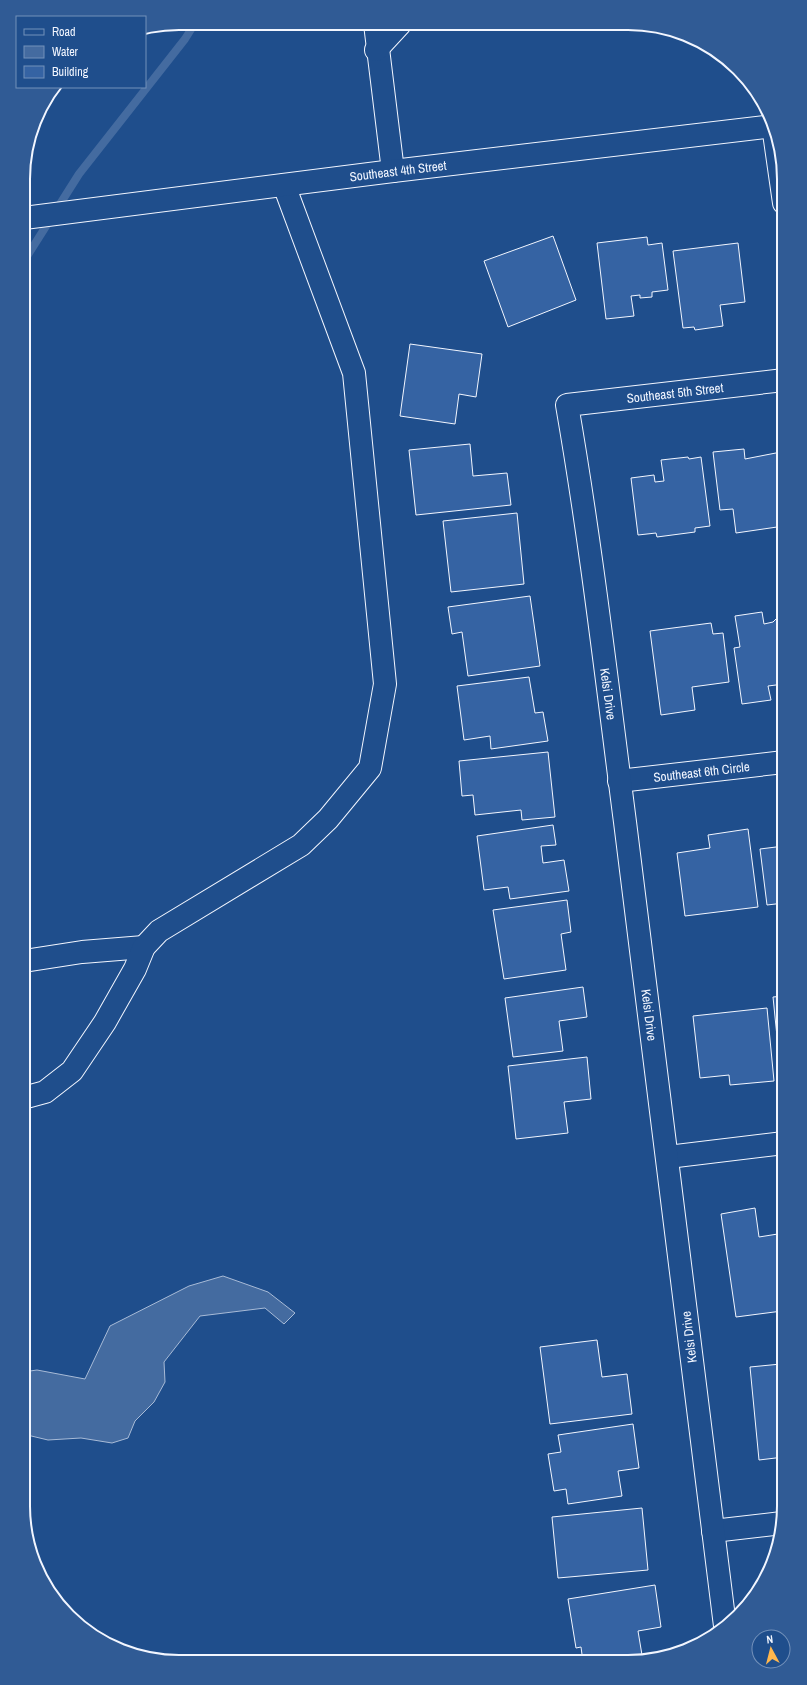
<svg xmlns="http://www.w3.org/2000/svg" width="807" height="1685" font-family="'Archivo Narrow',sans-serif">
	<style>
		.water { fill: #446ba0; stroke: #a8bbd7 }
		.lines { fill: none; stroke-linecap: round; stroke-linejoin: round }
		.stream { stroke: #446ba0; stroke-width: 8 }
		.building { fill: #3563a3; stroke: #f2f6ff }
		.minor-casing { stroke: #f2f6ff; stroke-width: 24 }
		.major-casing { stroke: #f2f6ff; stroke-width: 24 }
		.minor { stroke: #1f4e8c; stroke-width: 22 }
		.major { stroke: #1f4e8c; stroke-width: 22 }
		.labels { text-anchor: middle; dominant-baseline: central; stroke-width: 3; stroke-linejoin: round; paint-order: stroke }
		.street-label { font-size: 13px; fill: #f2f6ff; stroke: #1f4e8c }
		.rim { fill: none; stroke: #f2f6ff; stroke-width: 2 }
	</style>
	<rect width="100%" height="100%" fill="#1f4e8c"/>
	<path class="water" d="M223,1276L268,1292L295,1313L284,1324L265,1308L200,1316L164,1362L165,1382L154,1402L135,1421L128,1438L112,1443L81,1438L48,1440L23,1434V1372L37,1370L85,1379L110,1326L189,1286Z"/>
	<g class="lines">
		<path class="stream" d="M24,261L79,174L185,39L195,23"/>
	</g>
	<path class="building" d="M553,236L576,300L508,327L484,261Z
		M647,237L648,245L662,243L668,290L652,292V297L640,298V295L631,296L634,316L606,319L597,243Z
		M738,243L745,302L720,305L723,326L695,330L694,327L683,328L673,251Z
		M410,344L482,354L476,397L459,394L455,424L400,416Z
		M470,444L473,476L507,473L511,505L416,515L409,450Z
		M744,449L745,459L781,452L784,472V526L736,533L733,509L720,510L713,452Z
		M688,457L689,459L701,457L710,526L695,528V532L657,537L656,533L638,535L631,478L654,475L655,482L664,481L661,460Z
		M517,513L524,584L451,592L443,521Z
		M530,596L540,666L468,676L462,632L452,634L448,607Z
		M762,612L764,624L773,622L777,618H784V684L768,686L771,700L742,704L734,648L740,647L735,616Z
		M711,623L713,634L723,633L729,682L692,687L695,710L661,715L650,631Z
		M529,677L535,713L543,712L548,741L491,749L490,736L464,740L457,686Z
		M548,752L555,817L522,820L521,810L475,815L473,795L462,796L459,761Z
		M553,825L556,845L541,846L543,863L564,860L569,891L510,899L508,887L484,890L477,836Z
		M748,829L758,907L685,916L677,853L710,848L708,835Z
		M784,846V903L767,905L760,849Z
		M567,900L571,932L561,934L566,970L504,979L493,910Z
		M583,987L587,1017L559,1021L563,1051L513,1057L505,998Z
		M784,996V1076H781L773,997Z
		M767,1008L774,1081L730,1085L729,1075L700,1078L693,1016Z
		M587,1057L591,1099L564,1102L568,1133L516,1139L508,1066Z
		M755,1208L759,1237L784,1233V1302L780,1303L782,1311L736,1317L721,1214Z
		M597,1340L602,1377L627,1374L632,1414L550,1424L540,1347Z
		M781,1364L784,1392V1457L759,1460L750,1367Z
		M633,1424L639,1468L618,1471L622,1496L568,1504L566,1489L554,1491L548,1454L561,1452L558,1435Z
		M642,1508L648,1570L558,1578L552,1517Z
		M655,1585L661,1627L638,1631L642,1655L600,1662H583L581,1647L576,1648L568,1599Z"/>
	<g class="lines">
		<defs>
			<g id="minor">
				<path d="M375,24L393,171"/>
				<path d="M376,50L400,24"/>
				<path d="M773,126L784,203"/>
				<path id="s1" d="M619,781L784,762"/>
				<path d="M24,961L82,952L144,947"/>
				<path d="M23,1098L45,1092L72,1071L105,1022L135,969L144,947L159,931L301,845L328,819L370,768L385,684L354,373L284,185"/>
				<path d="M668,1157L784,1143"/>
				<path d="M713,1531L782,1523"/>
				<path id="s2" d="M725,1626C691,1358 659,1090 625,822C607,683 591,543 567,405L784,380"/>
			</g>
			<g id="major">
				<path id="s3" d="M24,218L393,171L773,126"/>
			</g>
		</defs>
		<use href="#minor" class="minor-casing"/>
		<use href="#major" class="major-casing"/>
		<use href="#minor" class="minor"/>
		<use href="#major" class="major"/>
	</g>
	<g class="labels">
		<g class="street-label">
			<text stroke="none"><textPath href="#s3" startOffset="377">Southeast 4th Street</textPath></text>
			<text stroke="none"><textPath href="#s2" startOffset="1340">Southeast 5th Street</textPath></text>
			<text transform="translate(608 694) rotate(82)">Kelsi Drive</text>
			<text stroke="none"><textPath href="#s1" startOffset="83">Southeast 6th Circle</textPath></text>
			<text transform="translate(649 1015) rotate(83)">Kelsi Drive</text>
			<text transform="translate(689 1337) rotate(-97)">Kelsi Drive</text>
		</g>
	</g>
	<path d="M0 0H807V1685H0ZM179 30H628A149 149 0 0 1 777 179V1506A149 149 0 0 1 628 1655H179A149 149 0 0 1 30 1506V179A149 149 0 0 1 179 30Z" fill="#305b95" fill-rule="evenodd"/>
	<path class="rim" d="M179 30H628A149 149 0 0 1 777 179V1506A149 149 0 0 1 628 1655H179A149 149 0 0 1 30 1506V179A149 149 0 0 1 179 30Z"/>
	<rect x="16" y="16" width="130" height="72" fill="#1f4e8c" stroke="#7391ba"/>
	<rect x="24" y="29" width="20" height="6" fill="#1f4e8c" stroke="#7391ba"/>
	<text x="52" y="36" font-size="12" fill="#f2f6ff">Road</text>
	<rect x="24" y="46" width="20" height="12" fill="#446ba0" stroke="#7391ba"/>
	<text x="52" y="56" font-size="12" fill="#f2f6ff">Water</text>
	<rect x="24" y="66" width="20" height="12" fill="#3563a3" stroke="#7391ba"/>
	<text x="52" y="76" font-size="12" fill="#f2f6ff">Building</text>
	<g transform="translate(771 1649) rotate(353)"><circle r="19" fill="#1f4e8c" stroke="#7391ba"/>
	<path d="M0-3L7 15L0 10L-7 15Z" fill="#ffb74d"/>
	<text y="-6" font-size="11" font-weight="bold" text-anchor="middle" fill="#f2f6ff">N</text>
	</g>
</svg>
